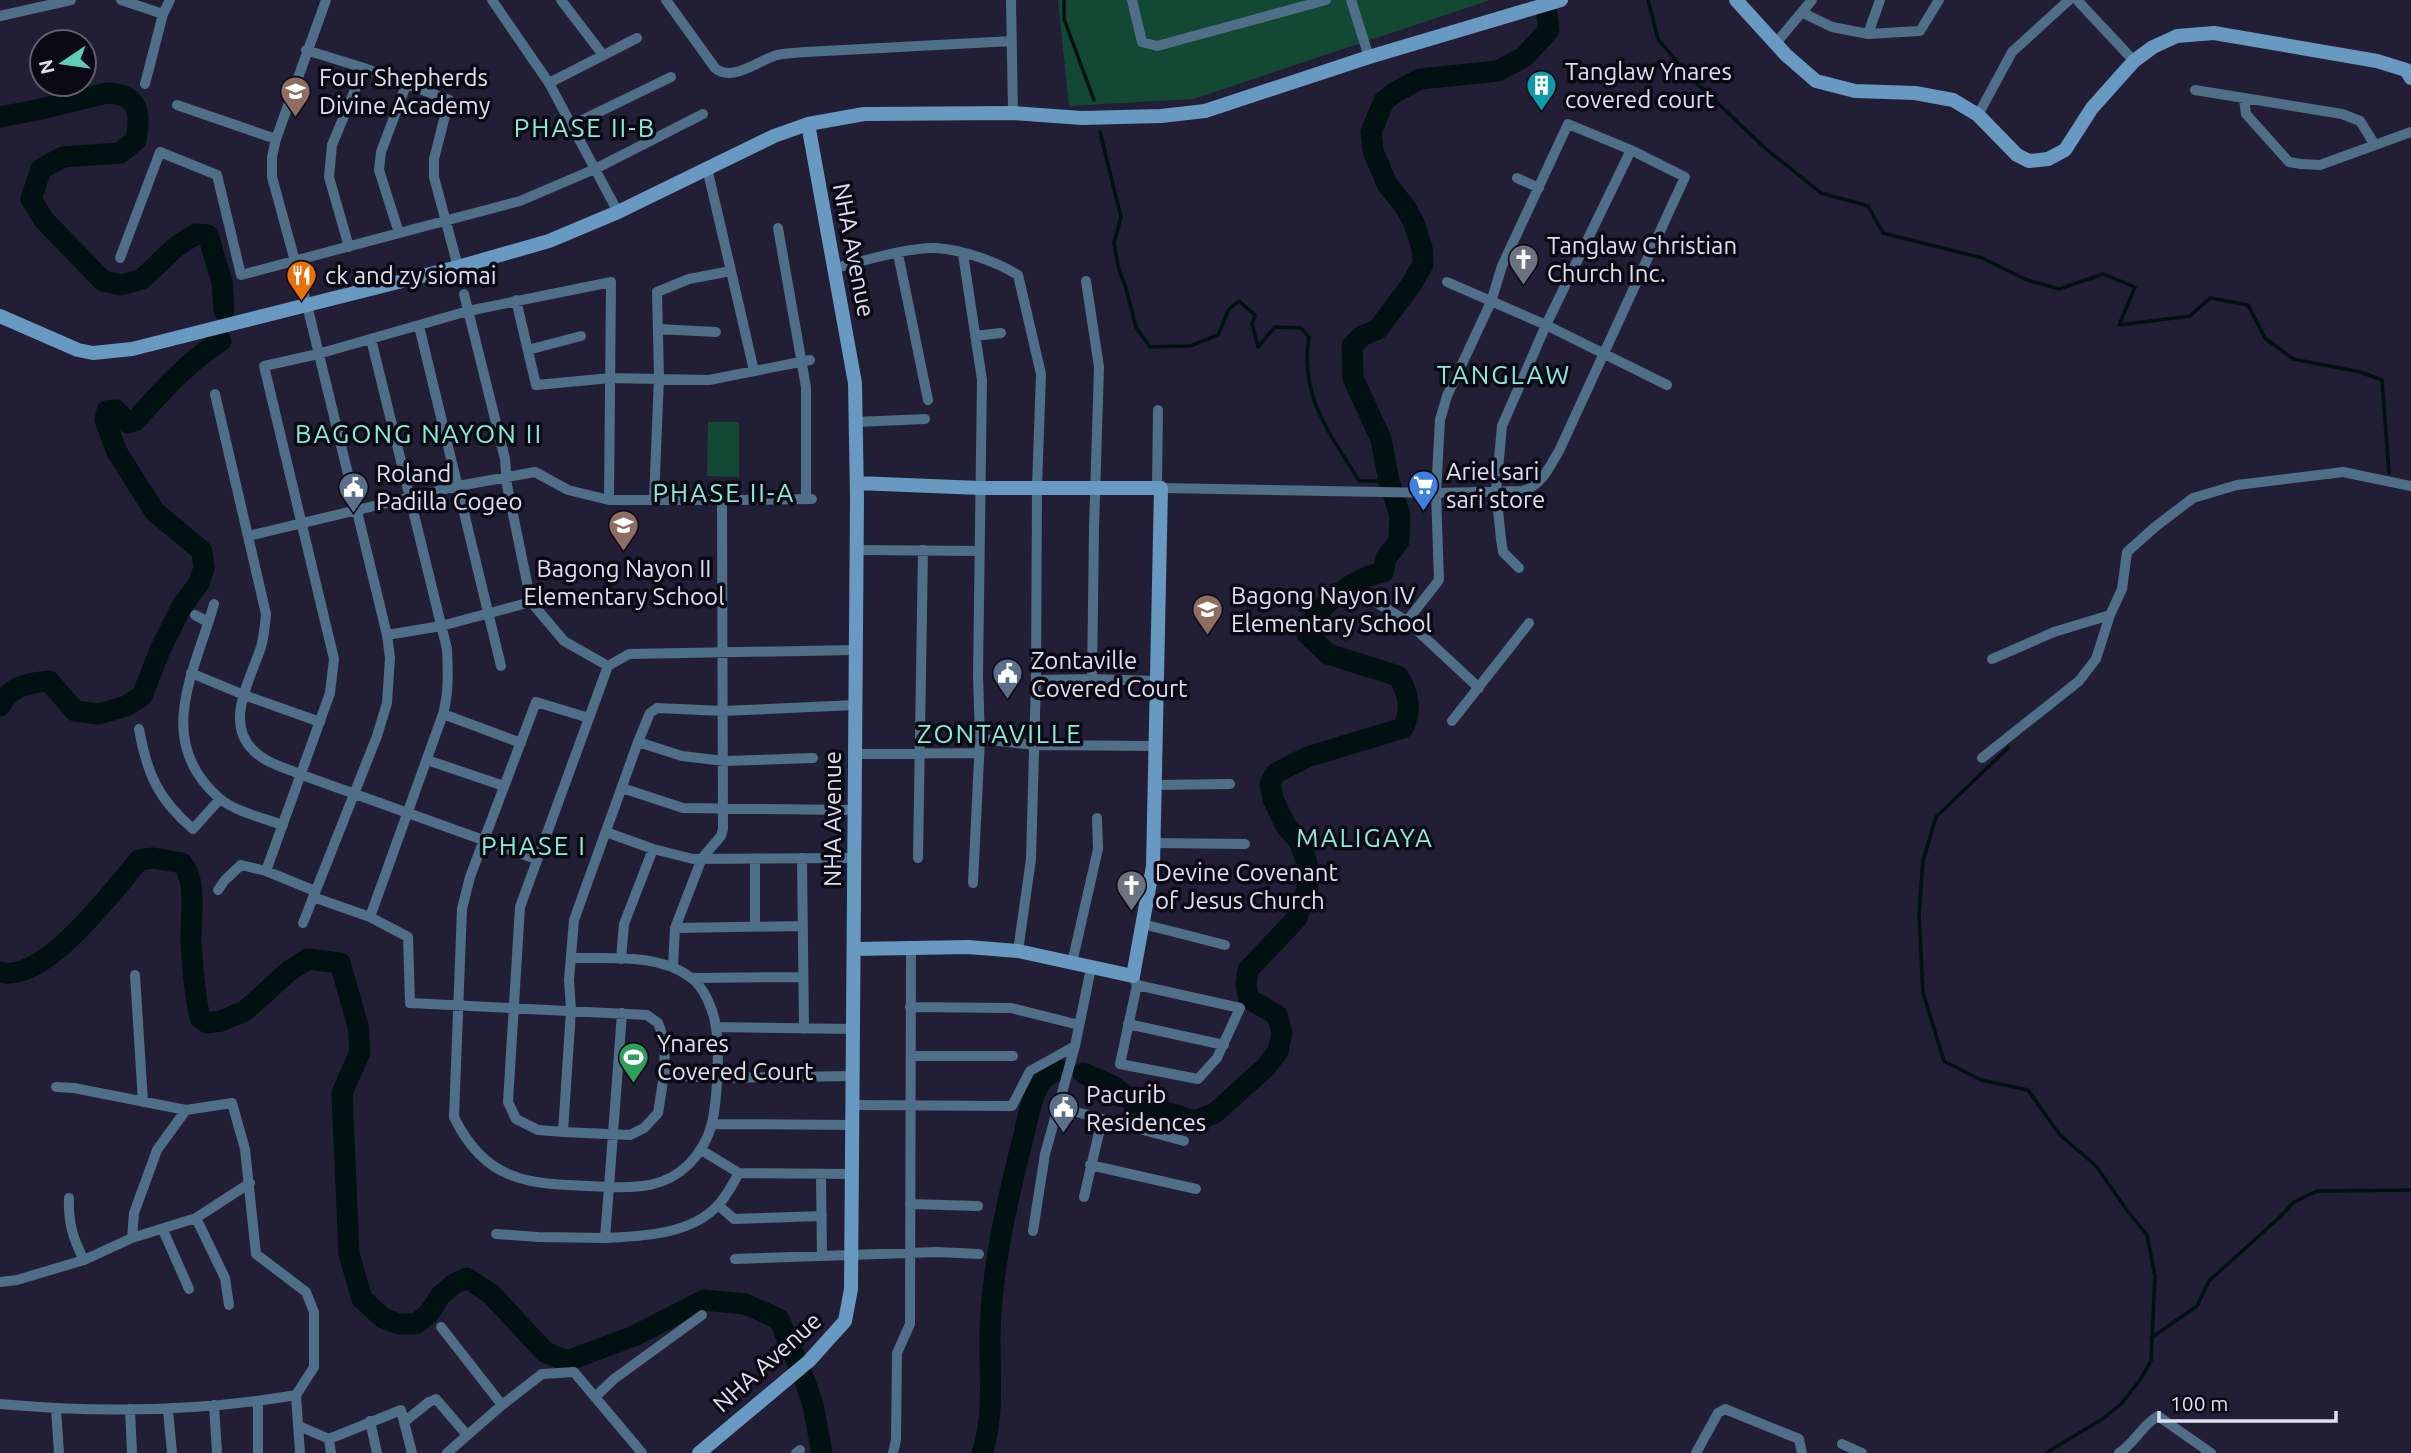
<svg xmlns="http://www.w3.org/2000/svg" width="2411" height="1453" font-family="Ubuntu,sans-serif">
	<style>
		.green { fill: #134834 }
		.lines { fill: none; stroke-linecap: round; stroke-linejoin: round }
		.stream { stroke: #011011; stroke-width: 3.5 }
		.river { stroke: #011011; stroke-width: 21 }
		.street { stroke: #4f6e87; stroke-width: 10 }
		.secondary { stroke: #6799c1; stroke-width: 14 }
		.labels { text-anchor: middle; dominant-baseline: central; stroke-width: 7; stroke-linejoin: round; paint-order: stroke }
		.poi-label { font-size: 24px; fill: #e0dfef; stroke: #0b0a14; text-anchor: start }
		.street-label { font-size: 24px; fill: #e0dfef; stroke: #0b0a14 }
		.neighbourhood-label { font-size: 26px; letter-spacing: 2px; fill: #87ecd8; stroke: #0b0a14 }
	</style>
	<rect width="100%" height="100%" fill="#211e35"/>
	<path class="green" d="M1058,0H1490L1193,99L1069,106Z
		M708,422H739V477L707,476Z"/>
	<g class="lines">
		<path class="stream" d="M1064,0V19L1094,100
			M1648,0L1658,39L1689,76L1766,149L1821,193L1868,206L1883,233L1982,258L2027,280L2059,289L2103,274L2135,287L2119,325L2190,316L2210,298L2248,305L2265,338L2293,359L2360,372L2382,380L2389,473
			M1100,132L1121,217L1114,243L1119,270L1125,285L1136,327L1150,347L1190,346L1218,335L1229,309L1239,301L1255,315L1252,324L1258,347L1275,327L1301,328L1309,337C1299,396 1330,433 1359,481H1389
			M2008,748L1936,817L1923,861L1919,914L1923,993L1944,1061L1981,1080L2028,1090L2060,1135L2096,1166L2126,1209L2147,1235L2155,1276L2151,1361L2140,1380L2121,1404L2104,1418L2046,1453
			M2151,1338L2197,1306L2209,1281L2281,1216L2294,1202L2317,1191L2411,1190"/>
		<path class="river" d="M0,117L37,110L107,93C139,94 141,113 136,140L120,153L63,157L41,169L31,199L44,220L103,281L121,285L142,279L177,246L196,234L208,235L222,282L224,310
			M0,706C10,686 28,683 49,681L75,711L99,714L126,706L142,696L160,650L182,606L199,583L204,568L202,551L155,512L117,452L105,420L107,411L116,410L128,423L135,421C161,392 187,362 221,341
			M0,972C43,985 114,890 139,860L153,858L182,863C198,882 190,919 191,942C193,968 194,993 200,1018L207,1023L221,1021L245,1011L289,971L308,959L340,963L358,1026L360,1052L342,1093L349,1254L362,1299L383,1318L399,1324H416L429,1313L441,1295L454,1284L467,1278L491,1294L545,1352L567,1361L634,1336L704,1300L745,1304L779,1319L805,1381L813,1405L822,1453
			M1083,1073L1113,1086L1133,1102L1195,1121L1215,1113L1266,1067L1278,1051L1282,1033L1277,1015L1249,999L1246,985L1248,970L1297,918L1309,883L1307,863L1299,841L1286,826L1273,799L1270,784L1276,773L1307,757L1403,728C1412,709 1409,694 1398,676L1328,654L1307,634C1314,607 1356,577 1383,572L1386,558L1399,541L1400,516L1389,481L1381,439L1353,378L1352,346L1362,336L1378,329L1411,285L1423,264L1422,248L1414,223L1406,208L1387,184L1373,151L1371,132L1384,101L1394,93L1420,79L1498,71L1524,57L1549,30L1545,0
			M982,1453C995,1415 989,1372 990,1332C992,1266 1007,1202 1023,1138C1028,1120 1031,1093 1044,1078C1048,1075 1054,1072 1058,1070"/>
		<path class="street" d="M121,0L163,14
			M492,0L549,83L618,212
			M561,0L603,55
			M666,0L715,68C732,83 759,60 777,55C786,53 796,53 806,52L1012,41
			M1011,0L1013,113
			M1132,0L1142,42L1157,46L1326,0
			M1351,0L1369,57
			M2077,0L2134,61
			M1803,13L1832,27L1868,34L1920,31L1939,0
			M0,16L71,0
			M1868,34L1880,0
			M1776,43L1812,0
			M306,50L364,68L449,100L434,159V177L458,267
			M549,83L637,38
			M145,84L163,14L170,0
			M2195,90L2342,114L2360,121L2375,145
			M2244,99L2246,114L2289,162L2301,164L2320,165L2411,132
			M177,105L276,139
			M1978,115L2012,52L2069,0
			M572,125L671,77
			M707,168L731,271
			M1517,178L1539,188
			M778,228L806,387V499
			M399,233L379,170L381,152L406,85
			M349,247L329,177L332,145L364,68
			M898,254L928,400
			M963,254L982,380L978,675L980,739L973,883
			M120,258L160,152L217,175L241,275L520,201L595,169L703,114
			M835,268C864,261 908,247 936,248C963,250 995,261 1018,275L1041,374L1037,487L1036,680L1031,859L1018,951
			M1086,281L1099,367L1094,528L1092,679
			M1447,282L1546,325L1667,385
			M464,294L505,459L507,485L531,602L564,641L608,666
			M516,300L536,385L611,378L709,380L810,360
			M419,326L501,666
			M658,329L716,332
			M975,336L1001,333
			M528,350L581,336
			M215,394L266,614C265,625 264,637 261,647C251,678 224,722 253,750C265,763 286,768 302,775L536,859
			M856,422L925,419
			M1157,488L1158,410
			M1161,488L1436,493L1522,491C1542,486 1549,467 1559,451L1685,177L1631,150L1568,124L1502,266L1491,302L1447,396L1440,420L1436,493L1439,580L1407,621
			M654,500L659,377L657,292L689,279L731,271L754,371
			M739,500L812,499
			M248,536L458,486L535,472L568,490L609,500H708
			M856,550L979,551
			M1519,568L1503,552L1501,539L1496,491L1502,426L1546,325L1631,150
			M1377,603L1407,621L1479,688
			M214,604C195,672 153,740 219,798C236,812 263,818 283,825
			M195,615L208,622
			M387,635L441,626L531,602
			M1992,659L2054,632L2110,615
			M191,673L244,695L320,722
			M1036,680L1092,679L1158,681
			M443,714L521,743
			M589,718L536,702L470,877L462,909L454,1117C489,1190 540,1183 609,1187L605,1238C642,1236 691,1235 718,1205C727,1196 733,1183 739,1173
			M1452,721L1529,623
			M139,729C147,774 158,799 193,829L220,799
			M980,739L1035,745L1156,746
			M638,742L682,756L724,761L813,758
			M855,754L978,753
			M1982,758L2079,681L2096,659L2110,615L2122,589L2127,552L2155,527L2193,498L2237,485L2343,472L2411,486
			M427,760L504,786
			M1155,785L1230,784
			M622,788L683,808L854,810
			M606,832L653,849L693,859L854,858
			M1154,843L1245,844
			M802,858L804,1029
			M918,858L923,550
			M266,871L330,693L334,659L264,366L318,354L468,311L611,282L609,500
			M218,890L225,880L241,865L266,871L315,891
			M313,897L370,917L408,937L410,1003L647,1015L658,1023L665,1042L664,1075L658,1113L644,1128L630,1135L563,1132L538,1130L516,1119L508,1102L520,907L608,666L629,654L856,650
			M370,917L443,714C449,692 448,671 447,649L371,339
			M303,923L377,736L387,703L390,658L387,635L307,305L272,177V157L276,139L326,0
			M1143,924L1225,945
			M755,926V859
			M675,928L802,926
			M571,958C609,959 658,953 690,977C704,986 714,1011 716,1028C720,1051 717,1101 712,1123C708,1139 699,1154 688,1165C665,1187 639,1188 609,1187L622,1013
			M621,959L624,924L653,849
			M1072,963L1098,849L1097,818
			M673,966L675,928L702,858L721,836L723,829L722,500
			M135,975L143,1102
			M1133,976L1137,985L1120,1064L1198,1079L1217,1058L1240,1008L1137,985
			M693,978L803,977
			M910,1007L1011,1008L1079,1025
			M1128,1024L1224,1045
			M716,1027L854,1029
			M911,1056H1013
			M664,1075L717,1078L854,1076
			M56,1087L74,1088L186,1110
			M854,1105L1012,1106L1030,1071L1075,1046
			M1058,1107L1184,1141
			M712,1124L854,1125
			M563,1132L571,1010L569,980L574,920L638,742L650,713L657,708L723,711L855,705
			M701,1150L739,1173L853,1174
			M1090,1165L1196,1189
			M821,1175L822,1256
			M1084,1197L1102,1120
			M69,1198C68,1222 73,1239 84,1260
			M910,1204L978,1206
			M718,1205L734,1219L822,1216
			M196,1218L225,1278L229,1305
			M163,1230L189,1289
			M1033,1231L1045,1154L1075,1046L1091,968
			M496,1234L538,1237L605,1238
			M735,1259L937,1252L979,1254
			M0,1282L17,1280L84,1260L132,1238L196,1218L250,1183
			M441,1327L502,1405
			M296,1395L300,1453
			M595,1397L614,1379L702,1315
			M258,1402V1453
			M0,1404C98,1413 198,1412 296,1395L314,1367V1312L306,1292L256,1254L245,1149L232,1103L186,1110L157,1150L134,1213L132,1238
			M214,1405L217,1453
			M56,1409L59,1453
			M130,1409L132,1453
			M168,1410L172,1453
			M370,1421L377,1453
			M404,1422L429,1402L436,1399L467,1435
			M299,1426L329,1439L401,1410L412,1453
			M329,1439L331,1453
			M1842,1444L1862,1453
			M447,1453L502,1405L542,1374L574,1372L642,1453
			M796,1453L800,1450
			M893,1453L896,1440L897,1353L910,1324L911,948
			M1696,1453L1718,1413L1725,1409L1799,1439L1802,1453
			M2119,1453C2135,1443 2142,1425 2158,1416L2211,1453"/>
		<path class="secondary" d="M1736,0L1786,55L1816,81L1855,91L1915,93L1953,100L1978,115L2017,155L2029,161L2048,159L2065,150L2092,108L2134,61L2153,47L2177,36L2214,33L2377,61L2406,70L2411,78
			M0,316L78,350L93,353L132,349L458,267L549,241L618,212L774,136L808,124L864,114L1013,113L1082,118L1161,116L1205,111L1369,57L1561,0
			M855,949L968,947L1018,951L1133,976L1153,866L1161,488H980L857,483
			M699,1453L809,1361L845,1321L851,1289L857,498L855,383L808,124"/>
	</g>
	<defs>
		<symbol id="building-pin" viewBox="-11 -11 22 30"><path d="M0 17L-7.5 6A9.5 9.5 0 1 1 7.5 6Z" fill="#0f9aa8" stroke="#0b0a14"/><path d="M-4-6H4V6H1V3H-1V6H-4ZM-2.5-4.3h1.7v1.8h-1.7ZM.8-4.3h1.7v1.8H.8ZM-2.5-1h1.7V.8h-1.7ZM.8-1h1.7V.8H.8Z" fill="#fff"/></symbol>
		<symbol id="school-pin" viewBox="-11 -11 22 30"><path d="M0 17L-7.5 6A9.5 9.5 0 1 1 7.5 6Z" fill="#8d6e63" stroke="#0b0a14"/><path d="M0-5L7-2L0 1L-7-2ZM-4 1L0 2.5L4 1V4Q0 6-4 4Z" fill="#fff"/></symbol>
		<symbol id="church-pin" viewBox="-11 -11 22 30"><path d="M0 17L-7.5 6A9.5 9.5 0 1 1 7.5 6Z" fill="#6b7280" stroke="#0b0a14"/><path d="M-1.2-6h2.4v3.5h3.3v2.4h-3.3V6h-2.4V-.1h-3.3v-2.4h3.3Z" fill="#fff"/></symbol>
		<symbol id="restaurant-pin" viewBox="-11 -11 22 30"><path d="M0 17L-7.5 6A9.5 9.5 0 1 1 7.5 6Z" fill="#e8710a" stroke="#0b0a14"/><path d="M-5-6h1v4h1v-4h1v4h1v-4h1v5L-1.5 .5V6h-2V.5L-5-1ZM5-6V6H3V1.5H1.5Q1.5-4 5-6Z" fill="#fff"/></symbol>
		<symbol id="supermarket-pin" viewBox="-11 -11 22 30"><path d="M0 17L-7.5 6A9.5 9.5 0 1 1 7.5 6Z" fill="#3f7fe0" stroke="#0b0a14"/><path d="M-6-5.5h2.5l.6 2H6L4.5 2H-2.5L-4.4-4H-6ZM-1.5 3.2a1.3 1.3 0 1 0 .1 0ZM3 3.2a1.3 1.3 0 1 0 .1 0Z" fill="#fff"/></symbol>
		<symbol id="civic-pin" viewBox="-11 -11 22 30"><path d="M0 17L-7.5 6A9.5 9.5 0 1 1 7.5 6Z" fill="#5c6f8a" stroke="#0b0a14"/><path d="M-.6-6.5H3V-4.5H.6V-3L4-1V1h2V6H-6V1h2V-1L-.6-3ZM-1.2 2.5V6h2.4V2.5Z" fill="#fff"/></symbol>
		<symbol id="stadium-pin" viewBox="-11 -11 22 30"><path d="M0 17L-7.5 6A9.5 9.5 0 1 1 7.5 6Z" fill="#2e9e5b" stroke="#0b0a14"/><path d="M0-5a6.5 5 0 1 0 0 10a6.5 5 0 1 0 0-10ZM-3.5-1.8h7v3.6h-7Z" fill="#fff"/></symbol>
	</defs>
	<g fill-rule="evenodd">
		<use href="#building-pin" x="1524" y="68" width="35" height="47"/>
		<use href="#school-pin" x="278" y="74" width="35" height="47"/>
		<use href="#church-pin" x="1506" y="242" width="35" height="47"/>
		<use href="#restaurant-pin" x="284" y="258" width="35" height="47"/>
		<use href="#supermarket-pin" x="1406" y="468" width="35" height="47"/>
		<use href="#civic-pin" x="336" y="470" width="35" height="47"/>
		<use href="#school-pin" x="606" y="508" width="35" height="47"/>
		<use href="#school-pin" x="1190" y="592" width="35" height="47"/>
		<use href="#civic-pin" x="990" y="656" width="35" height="47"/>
		<use href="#church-pin" x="1114" y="868" width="35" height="47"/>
		<use href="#stadium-pin" x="616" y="1040" width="35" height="47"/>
		<use href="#civic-pin" x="1046" y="1090" width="35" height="47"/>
	</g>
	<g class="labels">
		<g class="poi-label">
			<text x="1565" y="71">Tanglaw Ynares<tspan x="1565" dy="28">covered court</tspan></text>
			<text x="319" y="77">Four Shepherds<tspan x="319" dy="28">Divine Academy</tspan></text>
			<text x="1547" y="245">Tanglaw Christian<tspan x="1547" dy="28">Church Inc.</tspan></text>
			<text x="325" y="275">ck and zy siomai</text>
			<text x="1446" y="471">Ariel sari<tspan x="1446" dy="28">sari store</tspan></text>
			<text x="376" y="473">Roland<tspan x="376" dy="28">Padilla Cogeo</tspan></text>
			<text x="624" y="568" text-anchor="middle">Bagong Nayon II<tspan x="624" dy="28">Elementary School</tspan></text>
			<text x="1231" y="595">Bagong Nayon IV<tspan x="1231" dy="28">Elementary School</tspan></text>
			<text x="1031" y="660">Zontaville<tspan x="1031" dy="28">Covered Court</tspan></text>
			<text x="1155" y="872">Devine Covenant<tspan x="1155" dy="28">of Jesus Church</tspan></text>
			<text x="657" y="1043">Ynares<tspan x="657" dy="28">Covered Court</tspan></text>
			<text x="1086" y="1094">Pacurib<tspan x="1086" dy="28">Residences</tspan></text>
		</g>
		<g class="street-label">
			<text transform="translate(854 250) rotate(79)">NHA Avenue</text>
			<text transform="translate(832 819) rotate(-90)">NHA Avenue</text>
			<text transform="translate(767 1362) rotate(-42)">NHA Avenue</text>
		</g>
		<g class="neighbourhood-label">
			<text x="585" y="127">PHASE II-B</text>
			<text x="1504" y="374">TANGLAW</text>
			<text x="419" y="433">BAGONG NAYON II</text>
			<text x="724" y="492">PHASE II-A</text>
			<text x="1000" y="733">ZONTAVILLE</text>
			<text x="1365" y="837">MALIGAYA</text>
			<text x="534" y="845">PHASE I</text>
		</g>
	</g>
	<g transform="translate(63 63) rotate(257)"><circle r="33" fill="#0b0a14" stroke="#605f6c" stroke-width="2"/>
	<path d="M0-5L12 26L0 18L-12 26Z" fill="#5dceb9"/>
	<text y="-10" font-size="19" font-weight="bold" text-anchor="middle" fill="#e0dfef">N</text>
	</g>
	<path d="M2159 1411v10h177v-10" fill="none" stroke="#e0dfef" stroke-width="3.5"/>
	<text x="2170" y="1411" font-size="21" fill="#e0dfef" stroke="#0b0a14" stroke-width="5" paint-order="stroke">100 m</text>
</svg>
